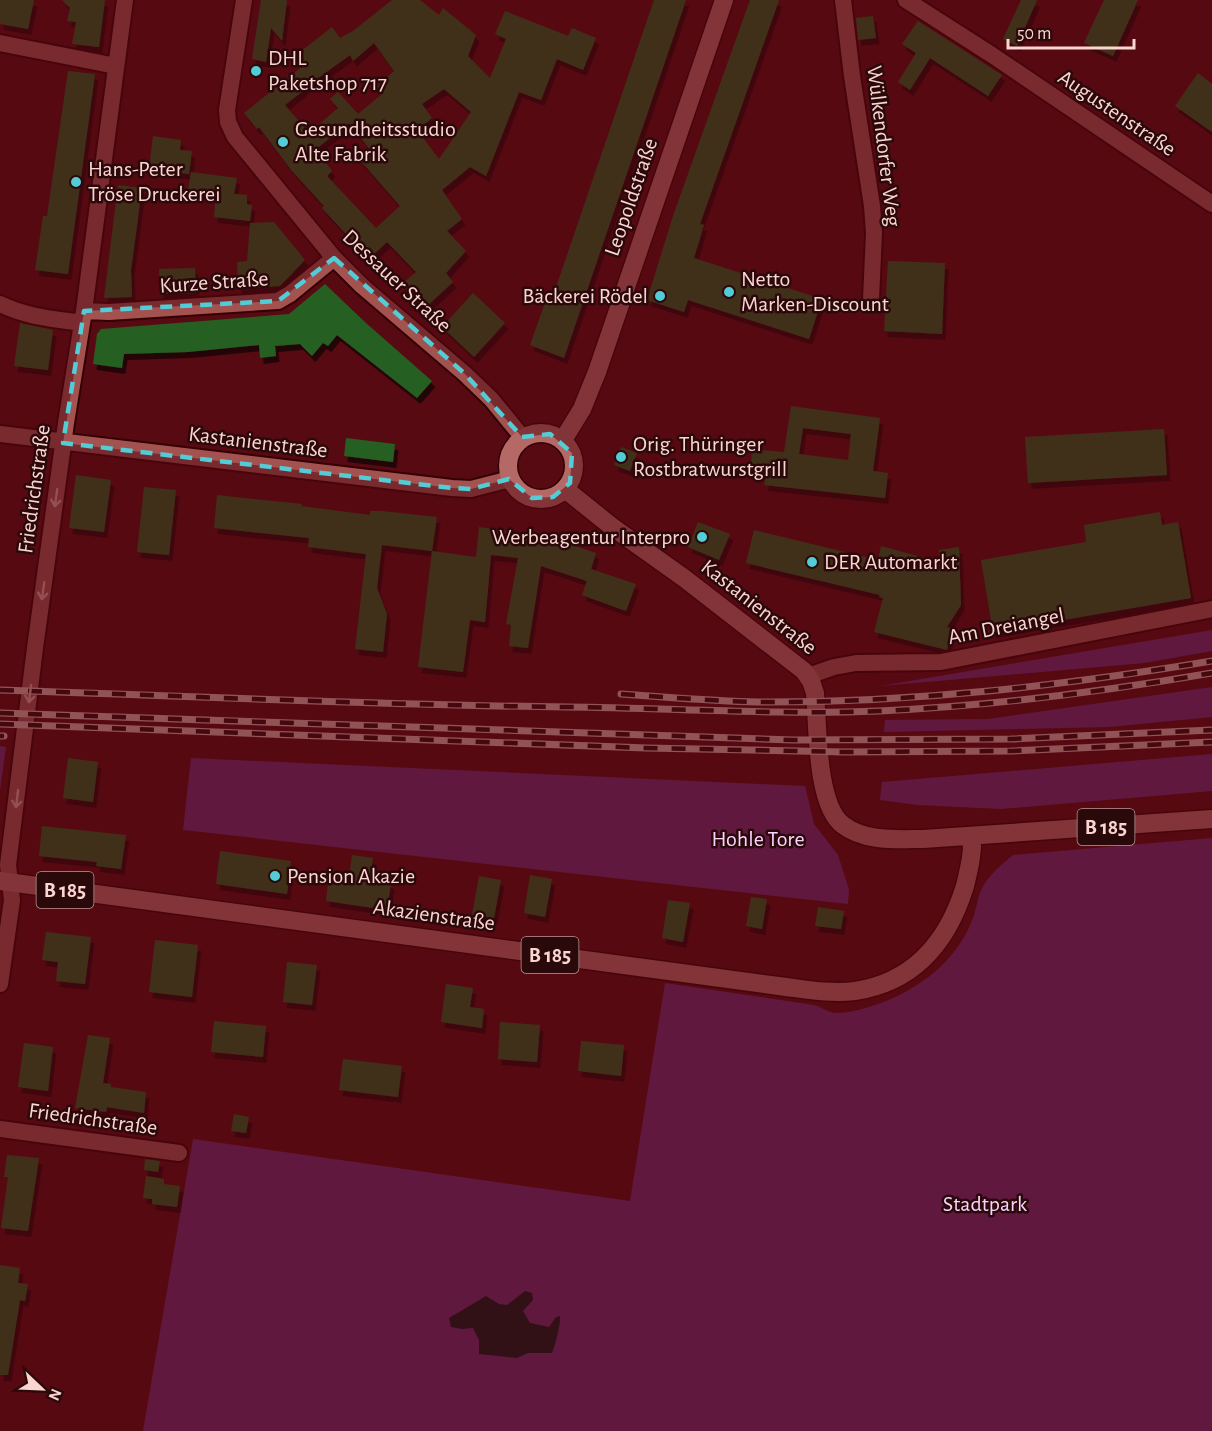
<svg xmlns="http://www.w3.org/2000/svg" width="1212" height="1431" font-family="'Alegreya Sans',sans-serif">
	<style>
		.green { fill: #6d2b77 }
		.water { fill: #03191b }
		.building { fill: #275e23; fill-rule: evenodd; filter: url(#shadow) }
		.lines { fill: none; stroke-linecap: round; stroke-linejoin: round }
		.minor-casing { stroke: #330003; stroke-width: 20 }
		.major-casing { stroke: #330003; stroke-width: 21 }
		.minor { stroke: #a35250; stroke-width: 16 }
		.major { stroke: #b56967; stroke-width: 18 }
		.rail-casing { stroke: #daadac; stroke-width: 7 }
		.rail { stroke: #2a090a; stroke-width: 4.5; stroke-dasharray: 14; stroke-linecap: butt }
		.oneway { stroke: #dca7a4 }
		.marked { fill: none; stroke: #52ccd5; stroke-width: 4.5; stroke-dasharray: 12 8; stroke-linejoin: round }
		.poi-dot { fill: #52ccd5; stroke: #2a090a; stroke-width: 2 }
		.labels { text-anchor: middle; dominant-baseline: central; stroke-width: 5; stroke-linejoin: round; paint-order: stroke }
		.shield { fill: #2a090a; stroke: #bc9896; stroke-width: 1.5 }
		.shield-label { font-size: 21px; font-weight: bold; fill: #fbd5d2 }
		.poi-label { font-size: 22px; fill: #fbd5d2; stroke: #2a090a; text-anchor: start }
		.street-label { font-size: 22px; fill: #fbd5d2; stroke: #2a090a }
		.park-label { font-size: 22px; fill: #f9d3fe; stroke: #2a090a }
	</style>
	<defs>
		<filter id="shadow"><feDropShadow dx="3.5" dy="6" stdDeviation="0" flood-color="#0009"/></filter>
	</defs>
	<rect width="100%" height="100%" fill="#580a12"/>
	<path class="green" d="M1212,630V651L1144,663L880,686Z
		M1212,687V717L1109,727L884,732L885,720L988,719Z
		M0,746L6,747L0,790Z
		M1212,754V791L1001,809L918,805L880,800L882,782Z
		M191,758L805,786L814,824L838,855L849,890L848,904L183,830Z
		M1212,838V1431H143L193,1139L630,1201L665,983L814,1005C821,1007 829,1013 836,1013C850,1013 867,1008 881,1003C919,989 955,962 971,923C976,912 977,899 982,888C989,875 1002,864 1013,855Z"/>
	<path class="water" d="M525,1291L532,1293L533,1300L523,1311L530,1323L549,1327L556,1317L560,1316C561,1322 555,1347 552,1353H528L517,1358L479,1354V1340L473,1328L462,1329L451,1327L449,1318L486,1296L499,1304L507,1305Z"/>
	<path class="building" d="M0,0H34L28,29L0,24Z
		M62,0H105L99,47L72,44L76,22L67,21L70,8Z
		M261,0H287L282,41L271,28L266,62L252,59Z
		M392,0H420L439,15L443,8L476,35L468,56L490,78L506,39L495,34L505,11L568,36L572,28L596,38L583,70L557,59L541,100L519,92L486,176L470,167L442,190L462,219L447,231L466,251L446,273L453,282L424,309L402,284L416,272L387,242L369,259L322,208L324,206L292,171L259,127L257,129L244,113L303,66L295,56L332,27L340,38L353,31ZM374,43L394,71L376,87L382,94L358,114L338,92L330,99L338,108L309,133L285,105L304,90L303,89L350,55L353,61ZM444,89L471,112L439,159L417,130L432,118L422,104ZM349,123L371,151L360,160L400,206L376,228L327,176L332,171L316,149Z
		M654,0H686L564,358L530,345L546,300L551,302Z
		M750,0H779L700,224L704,225L694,258L822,299L809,339L688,300L684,312L647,300L673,216Z
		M1021,0H1037L1017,46L1003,39Z
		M1104,0H1138L1113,56L1084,43Z
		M873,16L876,38L858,40L856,18Z
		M918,21L1002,75L988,96L930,58L910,90L898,82L916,53L902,44Z
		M68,71L95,74L68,274L35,270L43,216H47Z
		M1198,73L1212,84V132L1175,106Z
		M153,136L181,140L180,150L192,151L189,174L149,169Z
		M191,172L237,178L234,194L247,195V204L252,205L250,221L214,217L216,193L188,190Z
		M118,185L142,188L131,270L132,297L104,298Z
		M274,222L305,260L280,286L238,289L237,262L247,261L250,223Z
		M888,261L945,263L942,334L884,331Z
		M195,268L196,293L160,294L159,269Z
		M325,284L366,323L432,381L417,398L337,335L328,346L323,343L312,356L300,344L275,346L276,356L260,358L259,345L188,352L124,354L122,368L93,364L97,334L101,329L289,314Z
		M473,293L505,323L474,357L442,327Z
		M20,323L53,330L48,370L14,366Z
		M791,406L880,418L873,471L888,473L885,498L764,485L767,473L751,467L752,449L784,452ZM803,428L851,434L848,460L799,454Z
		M1164,429L1167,475L1028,483L1025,437Z
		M346,438L395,444L393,462L344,456Z
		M621,447L637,453L630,471L614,465Z
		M76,475L111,480L104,532L69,528Z
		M144,487L176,490L169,555L137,552Z
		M217,495L302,504L301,506L370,515V511H382L437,517L432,551L382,545L377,588L387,614L383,652L355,649L366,554L308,547L309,538L214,528Z
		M1160,512L1162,525L1178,522L1191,598L993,632L981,560L1086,542L1084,525Z
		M698,522L730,534L719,560L688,547Z
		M479,527L549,537L596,553L591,569L636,584L626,611L582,595L587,581L541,566L528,648L509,646L511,625L506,624L518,558L491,555L485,622L470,620L463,672L418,667L432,551L476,557Z
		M754,530L878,560L881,546L939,562V550L959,547L961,605L947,627L953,629L947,650L874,632L883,598L879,597L880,595L746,563Z
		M68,758L98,762L93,802L63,798Z
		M42,826L126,835L121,869L96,866L97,862L39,856Z
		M220,851L291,861L287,894L216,884Z
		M352,855L373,858L370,880L391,883L387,910L326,901L329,874L349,877Z
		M530,875L552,879L545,917L524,913Z
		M479,876L501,880L494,918L472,915Z
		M751,897L767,899L762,929L746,926Z
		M668,900L690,903L683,942L662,938Z
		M818,907L844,911L841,929L815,926Z
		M46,932L91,937L85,984L56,981L58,962L42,960Z
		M155,940L198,945L192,997L149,992Z
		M287,962L317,965L312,1005L283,1002Z
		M446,984L473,988L470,1007L484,1009L482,1028L441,1022Z
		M214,1021L266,1026L263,1057L211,1052Z
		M500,1022L540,1025L537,1062L498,1059Z
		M88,1035L110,1038L103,1083L111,1084V1087L146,1092L144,1113L107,1107L106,1112L75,1108Z
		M581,1041L624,1045L621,1076L578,1071Z
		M24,1043L53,1047L48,1091L18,1087Z
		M343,1059L402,1066L398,1097L339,1090Z
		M234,1114L249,1117L246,1133L231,1131Z
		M7,1155L39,1158L28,1231L1,1228L8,1177H4Z
		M145,1159L160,1161L158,1172L144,1170Z
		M146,1176L164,1179V1184L180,1186L177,1207L152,1204V1199L143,1198Z
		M0,1265L20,1268L18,1283L28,1284L25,1301L20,1300L8,1375H0Z"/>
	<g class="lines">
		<defs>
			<path id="minor" d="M244,0L227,110L228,122L235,137L334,258L362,286L465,374L491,399L523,438
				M843,0L852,76L872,206L874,233L871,299
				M906,0L992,55L1212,204
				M0,43L116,66
				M0,304C26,317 54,319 82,323
				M84,311L109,312L278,301L290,294L334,258
				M0,434L452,488L471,489L510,479
				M808,676L834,667L856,663L941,662L1212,609
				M0,984L12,900L8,865L35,648L66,423L84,311L125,0
				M0,1129L179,1153"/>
			<path id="major" d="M508 466a33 33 0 1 1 66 0a33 33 0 1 1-66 0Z
				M563,440L582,409L597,372L724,0
				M565,489L611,526L684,578L804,671L811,681L815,693C818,726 816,805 843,825C865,842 897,839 923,839L1212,819
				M0,881L786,987C809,990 832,994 855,991C915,982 948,941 965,886C969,869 973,854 972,836"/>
		</defs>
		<use href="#minor" class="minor-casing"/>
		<use href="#major" class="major-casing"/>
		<use href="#minor" class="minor"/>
		<use href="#major" class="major"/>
		<defs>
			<path id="rail" d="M0,690C189,696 378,705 567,707C671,708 775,715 879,711C991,706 1101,692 1212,673
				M621,694C667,697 712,701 758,702C911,703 1061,686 1212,661
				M0,713L793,740L1011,739L1212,730
				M0,724L646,748L845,752L1011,751L1212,742
				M0,736H4"/>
		</defs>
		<use href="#rail" class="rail-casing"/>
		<use href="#rail" class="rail"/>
	</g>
	<defs><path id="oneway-shaft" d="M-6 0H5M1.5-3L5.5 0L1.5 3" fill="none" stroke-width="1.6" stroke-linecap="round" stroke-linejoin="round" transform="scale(1.5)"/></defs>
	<g class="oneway">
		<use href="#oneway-shaft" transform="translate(56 498) rotate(98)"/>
		<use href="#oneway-shaft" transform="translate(43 591) rotate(98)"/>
		<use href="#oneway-shaft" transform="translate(30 694) rotate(97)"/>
		<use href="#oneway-shaft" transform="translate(17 799) rotate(97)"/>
	</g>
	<path d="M0 0H1212V1431H0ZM334,258L465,374L522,437L550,434L572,453L570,483L553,497L532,498L509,479L471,489L452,488L63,443L84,311L278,301Z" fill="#580a12" fill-opacity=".55" fill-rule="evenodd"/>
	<path class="marked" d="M334,258L465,374L522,437L550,434L572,453L570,483L553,497L532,498L509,479L471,489L452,488L63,443L84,311L278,301Z"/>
	<g class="poi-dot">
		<circle cx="256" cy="71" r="6"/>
		<circle cx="283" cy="142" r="6"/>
		<circle cx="76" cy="182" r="6"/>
		<circle cx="729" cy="292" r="6"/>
		<circle cx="660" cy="296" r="6"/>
		<circle cx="621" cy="457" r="6"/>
		<circle cx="702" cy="537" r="6"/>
		<circle cx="812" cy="562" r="6"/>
		<circle cx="275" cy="876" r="6"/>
	</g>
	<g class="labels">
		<g class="shield">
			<rect x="1077.5" y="809" width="57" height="36" rx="4.5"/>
			<rect x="36.5" y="872" width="57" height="36" rx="4.5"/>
			<rect x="521.5" y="937" width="57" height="36" rx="4.5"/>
		</g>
		<g class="shield-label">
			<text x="1106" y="827">B 185</text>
			<text x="65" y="890">B 185</text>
			<text x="550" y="955">B 185</text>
		</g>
		<g class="poi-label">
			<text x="268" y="58">DHL<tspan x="268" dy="25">Paketshop 717</tspan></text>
			<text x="295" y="129">Gesundheitsstudio<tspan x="295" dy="25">Alte Fabrik</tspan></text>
			<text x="88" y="169">Hans-Peter<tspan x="88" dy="25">Tröse Druckerei</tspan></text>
			<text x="741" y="279">Netto<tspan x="741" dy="25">Marken-Discount</tspan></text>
			<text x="648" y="296" text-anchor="end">Bäckerei Rödel</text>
			<text x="633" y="444">Orig. Thüringer<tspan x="633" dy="25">Rostbratwurstgrill</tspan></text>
			<text x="690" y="537" text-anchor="end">Werbeagentur Interpro</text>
			<text x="824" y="562">DER Automarkt</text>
			<text x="287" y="876">Pension Akazie</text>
		</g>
		<g class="street-label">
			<text transform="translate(1117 113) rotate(34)">Augustenstraße</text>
			<text transform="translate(884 146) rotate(83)">Wülkendorfer Weg</text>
			<text transform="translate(631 197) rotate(-71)">Leopoldstraße</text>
			<text transform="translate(397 281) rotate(43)">Dessauer Straße</text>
			<text transform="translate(214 282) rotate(-4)">Kurze Straße</text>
			<text transform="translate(258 442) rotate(7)">Kastanienstraße</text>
			<text transform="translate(34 489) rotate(-82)">Friedrichstraße</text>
			<text transform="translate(759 607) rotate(38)">Kastanienstraße</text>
			<text transform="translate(1006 626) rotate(-11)">Am Dreiangel</text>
			<text transform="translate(434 915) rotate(8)">Akazienstraße</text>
			<text transform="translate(93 1119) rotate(8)">Friedrichstraße</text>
		</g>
		<g class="park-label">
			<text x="758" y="839">Hohle Tore</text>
			<text x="985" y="1204">Stadtpark</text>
		</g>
	</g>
	<g transform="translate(42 1389) rotate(113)" stroke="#2a090a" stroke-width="4.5" paint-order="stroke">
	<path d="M0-4.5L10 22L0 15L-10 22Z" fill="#fbd5d2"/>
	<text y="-9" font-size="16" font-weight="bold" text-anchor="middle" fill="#fbd5d2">N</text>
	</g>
	<path d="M1008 39v9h126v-9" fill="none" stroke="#fbd5d2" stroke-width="3"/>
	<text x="1017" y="39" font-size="18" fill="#fbd5d2" stroke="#2a090a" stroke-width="4.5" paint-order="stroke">50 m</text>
</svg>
